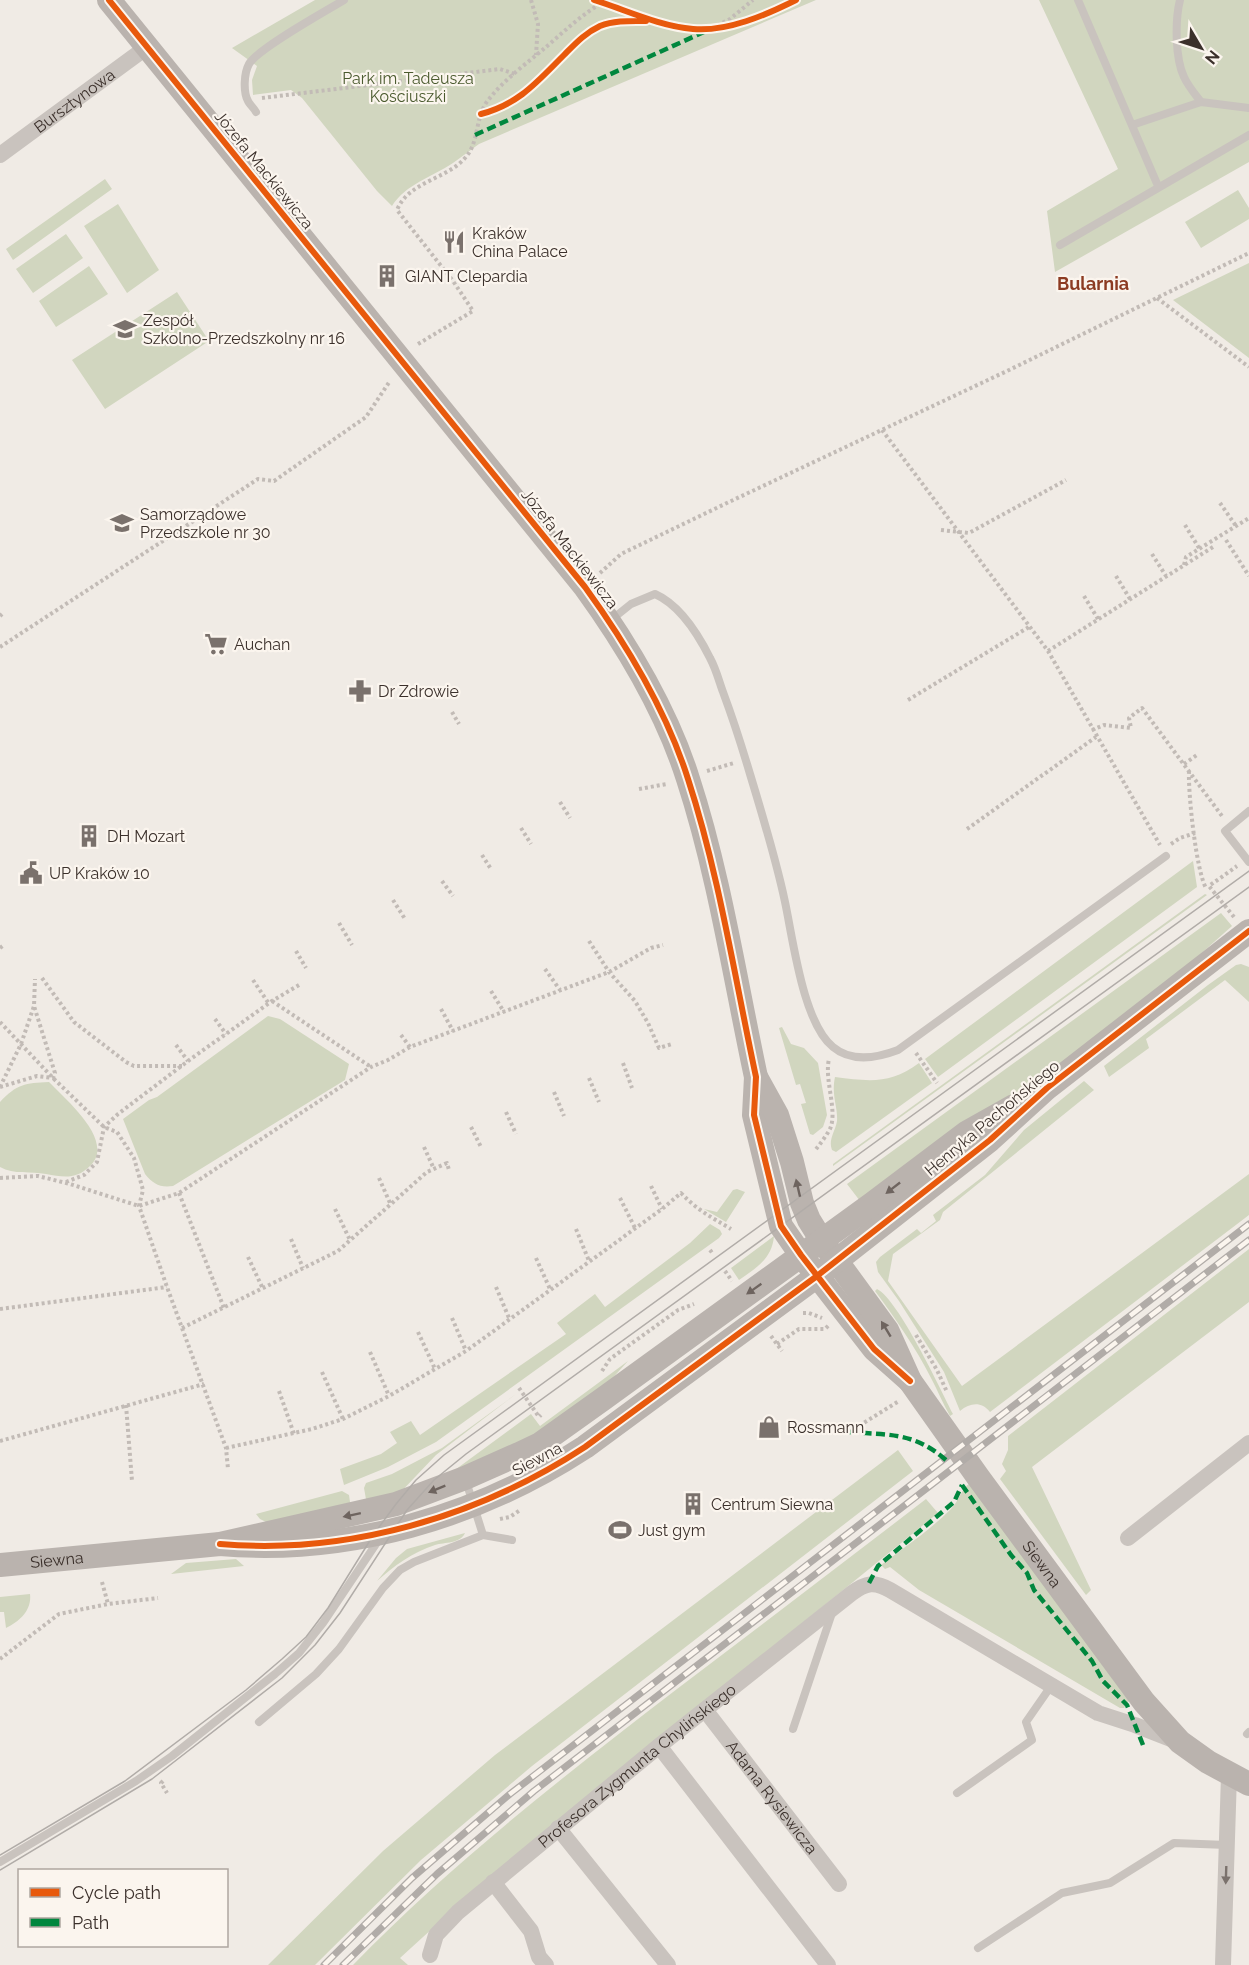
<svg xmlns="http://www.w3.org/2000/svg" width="1249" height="1965" viewBox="0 0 1249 1965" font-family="Raleway,sans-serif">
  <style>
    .green { fill: #d1d6bf }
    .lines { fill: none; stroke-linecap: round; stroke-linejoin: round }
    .path { stroke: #c2bbb6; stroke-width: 4; stroke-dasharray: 3 3; stroke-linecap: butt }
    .lane { stroke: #c9c3be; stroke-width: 8 }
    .street { stroke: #c9c3be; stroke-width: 16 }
    .secondary { stroke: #bab3ae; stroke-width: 24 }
    .tram { stroke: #b1aca8; stroke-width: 1.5 }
    .rail-casing { stroke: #b1aca8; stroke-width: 7 }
    .rail { stroke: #fbf5ee; stroke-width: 4.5; stroke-dasharray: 14; stroke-linecap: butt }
    .quiet { stroke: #00873e; stroke-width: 4.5; stroke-dasharray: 9 4.5; stroke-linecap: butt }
    .cycleway-casing { stroke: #fbf5ee; stroke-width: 10 }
    .cycleway { stroke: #e8590c; stroke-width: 6 }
    .oneway { fill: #6e645f }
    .oneway2 { fill: #7b726d }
    .labels { text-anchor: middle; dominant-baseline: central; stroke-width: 4.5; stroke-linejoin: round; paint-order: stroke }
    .park-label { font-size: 16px; fill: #4a5a2e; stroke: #fbf5ee }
    .street-label { font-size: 16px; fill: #3b302b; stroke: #fbf5ee }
    .poi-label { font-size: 16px; fill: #3b302b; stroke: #fbf5ee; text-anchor: start }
    .neighbourhood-label { font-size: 18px; font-weight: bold; fill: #8c3b22; stroke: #fbf5ee }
  </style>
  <rect width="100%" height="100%" fill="#f0ebe5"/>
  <!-- green -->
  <path class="green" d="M315,0H816L479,144C470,150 462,157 453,163C432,177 406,184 392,206L377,191L302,98L291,90L253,95L252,80L257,66L232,48Z
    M1039,0H1249V162L1055,272L1047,211L1118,169Z
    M105,179L112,189L13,260L6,249Z
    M1238,190L1249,208V219L1201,248L1185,222Z
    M118,204L159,270L127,293L84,226Z
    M66,234L83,258L33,293L16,269Z
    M1249,263V358L1173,300Z
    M89,266L108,294L56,327L39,301Z
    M177,292L209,341L105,409L72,360Z
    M1193,861L1197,887L938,1077L925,1059Z
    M1205,894L1207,895L833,1166V1164Z
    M1221,913L1232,926L1195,959L1042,1079L966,1120L860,1201L847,1184Z
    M1241,964L1249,967V1002L1225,980L1146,1039L1149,1048L1109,1077L1104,1066L1208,985L1236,965Z
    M268,1016L280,1019L349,1064L345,1080L173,1186C160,1188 153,1184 145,1174L123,1119L149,1100L157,1097Z
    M782,1027L791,1044L804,1048L818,1063L827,1115L823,1127L813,1135L810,1134L801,1104L806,1103L800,1084L796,1085L779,1028Z
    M919,1063L932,1083L836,1152L832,1150C828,1140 835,1132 837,1121C838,1107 831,1095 835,1077C868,1081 890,1085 919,1063Z
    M1084,1081L1094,1090L943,1212L940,1220L893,1254L888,1281L962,1386L1249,1174V1215L990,1412C981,1401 970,1403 960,1411L944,1372L899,1301L878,1272L876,1262L880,1257L917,1229L921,1233L936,1221L933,1215L985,1175L1024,1130Z
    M49,1082C66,1100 116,1141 90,1166C76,1180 63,1177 46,1174C31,1171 14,1175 0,1167V1102C17,1084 25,1083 49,1082Z
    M737,1189L745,1192L726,1222L704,1209L717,1212L733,1190Z
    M710,1224L720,1230L722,1234L719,1238L436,1442L388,1467L344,1485L340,1469L381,1454L397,1443L390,1432L411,1421L420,1435L566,1334L557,1323L595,1294L605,1307L690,1243Z
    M774,1236C772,1259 756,1268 739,1280L731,1268Z
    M1249,1249V1302L1032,1467L1091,1590L1086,1595L1000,1479L1006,1471L1002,1464L1008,1450V1436Z
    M877,1289C898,1299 941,1390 953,1414L950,1416C943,1404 938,1391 931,1378C916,1348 895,1318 875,1291Z
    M628,1361L600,1392L533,1437L444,1478L531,1414L540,1426Z
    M516,1394L436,1455L397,1496L367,1505L364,1488L366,1483L392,1474L442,1448Z
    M898,1450L913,1471L532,1766L421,1860L315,1965H268L383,1851L495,1755Z
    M970,1483L1129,1701L1124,1708H1120L919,1590L890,1567L885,1569L881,1565C905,1547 930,1530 951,1509C959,1501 961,1489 970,1483Z
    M342,1491L349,1495L351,1509L268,1523L260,1519L256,1514Z
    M926,1499L938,1513L480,1885L400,1958L408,1965H353C452,1863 564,1776 677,1689C760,1626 843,1563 926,1499Z
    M465,1533C460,1544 445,1542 435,1545C413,1552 394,1566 377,1581L396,1558L407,1549Z
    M236,1559L244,1566L171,1574L186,1563Z
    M30,1594C32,1610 20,1621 6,1628L4,1612H0V1597Z"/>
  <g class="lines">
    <!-- path -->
    <path class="path" d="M531,0L538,24L536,55
      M712,28L730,19L753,0
      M262,98L500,69L515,74
      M1157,298L1249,367
      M418,344L473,311L453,281L397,210C408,182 447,179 465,158C479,143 475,120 486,103C502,81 526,64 546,47C566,30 585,11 608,0
      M882,430L1048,651L1160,845
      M1220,503L1236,526
      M1185,525L1199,548
      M941,530L969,533L1066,480
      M1226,540L1249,576
      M1152,554L1166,576
      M1184,565L1186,557L1249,518
      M600,573L621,554L729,502L1007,371L1249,253
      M1116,576L1130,599
      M1084,596L1098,619
      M0,616L2,614
      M0,647L258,479L274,481L366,417L390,381
      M1048,651L1213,547
      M908,700L1029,627
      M452,712L459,724
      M1092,730L1104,725L1131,728L1129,718L1142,708L1222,816
      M1184,764L1197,755
      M707,771L734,763
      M1189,771C1188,793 1196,870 1206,888
      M639,789L667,784
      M560,802L570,818
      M521,828L531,844
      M967,829L1096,737
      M1171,844L1180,838L1195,833
      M482,855L491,869
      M442,881L453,896
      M393,900L405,919
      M1234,917L1209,886L1237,866
      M339,923L352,945
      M589,941L609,972L635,1001L648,1023L659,1048L672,1044
      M0,948L4,945
      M296,951L306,968
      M545,969L560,990
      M42,978L74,1022L126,1062L134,1066H182
      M253,980L269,1004
      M491,991L504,1012
      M272,1001L371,1067
      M441,1009L453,1031
      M215,1019L226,1034
      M0,1022L53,1078L104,1127L117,1132L134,1158L143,1190L139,1206L167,1287L226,1448L228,1469
      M401,1035L410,1047
      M176,1045L188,1061
      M916,1053L937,1083
      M623,1063L632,1088
      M589,1078L599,1102
      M0,1087L37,1076L53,1078L55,1073L34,1006
      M0,1087L21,1044L34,1006L35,979
      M554,1092L564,1116
      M506,1112L516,1134
      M471,1127L481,1147
      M424,1147L434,1169
      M816,1149C821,1143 826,1136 830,1129C838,1111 824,1080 829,1059
      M0,1178L38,1176L70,1184L139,1206L179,1193L371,1067L388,1060L410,1047L609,972L651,948L663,945
      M379,1178L390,1203
      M66,1182L84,1175L97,1162L104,1127L118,1114L188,1061L272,1001L299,985
      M651,1186L662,1209
      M179,1193L224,1308
      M620,1198L635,1228
      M335,1209L350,1240
      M576,1229L589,1261
      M291,1239L303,1268
      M710,1250L713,1254
      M248,1257L263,1289
      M536,1258L550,1289
      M725,1271L732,1281
      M496,1287L509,1318
      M0,1309L167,1287
      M803,1313H809L822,1318
      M452,1318L466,1351
      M182,1328L338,1251L427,1172L447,1163L449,1170
      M418,1332L435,1369
      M916,1335L937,1370L947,1392
      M771,1336L782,1351
      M777,1344L799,1329H825L829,1325
      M370,1352L389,1396
      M602,1371L610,1359L678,1310L694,1304
      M322,1372L343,1419
      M519,1388L539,1417L541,1415
      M279,1391L294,1434
      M126,1405L132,1481
      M849,1432L899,1401
      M0,1441L204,1384
      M226,1448L312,1429L343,1419L389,1396L466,1351L662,1209L681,1193C697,1210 711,1217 731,1229
      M500,1519L510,1517L520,1510
      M102,1582L108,1604
      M0,1659L59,1614L108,1604L158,1598
      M163,1781L161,1783L167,1793"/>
    <!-- lane -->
    <path class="lane" d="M1078,0L1158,186
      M1180,0C1175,20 1175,58 1184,77C1188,86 1195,94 1201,102
      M256,112C254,108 249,104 248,101C243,92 244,73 249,64C257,49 326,11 344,0
      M1132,125L1201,102L1249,108
      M1060,245L1249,135
      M611,620L631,604L655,594C680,605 698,634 710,658C716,669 719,681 723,692C733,719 742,747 750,774C763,817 776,859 785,902C793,939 803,1023 833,1047C852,1063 877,1058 898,1050L1166,856
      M1249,811L1225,831L1249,862
      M465,1478L483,1535
      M259,1722L316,1674L339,1649L383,1588L400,1570L414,1562L483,1535L512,1540
      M793,1729L833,1610
      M1247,1734L1249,1732
      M957,1793L1032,1740L1026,1722L1051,1686
      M0,1862L136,1781L172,1756L275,1674L299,1653L323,1623L380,1538
      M978,1948L1062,1893L1110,1883L1174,1843L1227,1845"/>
    <!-- street -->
    <g class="street">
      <path id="s1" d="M0,155L147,47"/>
      <path d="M1128,1538L1249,1443"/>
      <path id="s2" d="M705,1710L839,1884"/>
      <path d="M659,1746L828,1965"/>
      <path d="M558,1828L668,1965"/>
      <path d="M493,1882L531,1931L539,1957L546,1965"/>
      <path id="s3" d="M430,1955L436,1935L458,1912L659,1746L852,1593C866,1583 874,1581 890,1590L1098,1713L1135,1725L1176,1741"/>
      <path d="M1223,1965L1229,1775"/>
    </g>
    <!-- secondary -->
    <g class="secondary">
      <path d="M109,0L585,587C627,645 666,709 688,779C719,874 735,979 756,1077L754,1115L781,1226L801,1255L874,1349L910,1381"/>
      <path id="s4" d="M756,1077L777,1115L792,1162L802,1203L809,1220L822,1241L887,1330L910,1381L978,1477L1144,1702L1180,1742L1208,1762L1249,1784"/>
      <path d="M220,1544C348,1555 478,1517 585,1447L817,1276L990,1140L1047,1088L1249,931"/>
      <path id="s5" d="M0,1565L220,1544L396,1504L465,1478L519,1454L540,1444L603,1399L872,1204L966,1133L1014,1106"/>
    </g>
    <!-- tram -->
    <path class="tram" d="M0,1855L125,1781L246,1690L282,1659L306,1637L328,1608L374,1534L396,1504L416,1480L444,1455L1249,871
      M0,1870L152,1779L282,1678L315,1645L340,1613L407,1510L434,1480L466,1454L1249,887"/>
    <!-- rail casing -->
    <g class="rail-casing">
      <path id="rail" d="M324,1965L412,1878L510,1794L1249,1224
        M343,1965L437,1874L534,1791L1249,1240"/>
    </g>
    <!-- rail -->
    <use href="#rail" class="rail"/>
    <!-- quiet -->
    <path class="quiet" d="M475,135L704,32
      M849,1432C889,1435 915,1432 947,1461
      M962,1485L1011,1555L1027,1573L1034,1590L1092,1661L1103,1681L1127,1705L1143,1745
      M869,1583L878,1566L954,1502L962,1485"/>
    <!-- cycleway casing -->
    <g class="cycleway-casing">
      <path id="cycleway" d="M109,0L585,587C627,645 666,709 688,779C719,874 735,979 756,1077L754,1115L781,1226L801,1255L874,1349L910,1381
        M594,0C626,10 659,26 693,29C727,32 766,15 796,0
        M481,114C519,104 537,82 564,55C575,44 585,33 600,26C615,20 631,21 646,21
        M220,1544C348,1555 478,1517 585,1447L817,1276L990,1140L1047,1088L1249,931"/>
    </g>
    <!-- cycleway -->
    <use href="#cycleway" class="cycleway"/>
  </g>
  <!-- one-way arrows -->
  <defs><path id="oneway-solid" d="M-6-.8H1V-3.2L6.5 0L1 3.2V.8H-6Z" transform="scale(1.5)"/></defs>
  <g class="oneway">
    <use href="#oneway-solid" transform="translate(798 1188) rotate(-103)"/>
    <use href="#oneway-solid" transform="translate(893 1188) rotate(142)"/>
    <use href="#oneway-solid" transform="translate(754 1289) rotate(145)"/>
    <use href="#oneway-solid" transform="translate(886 1329) rotate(-121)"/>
    <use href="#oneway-solid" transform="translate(437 1489) rotate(158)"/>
    <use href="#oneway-solid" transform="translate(352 1515) rotate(168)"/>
  </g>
  <use class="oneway2" href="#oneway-solid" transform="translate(1226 1875) rotate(92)"/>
  <!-- icons -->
  <defs>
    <g id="restaurant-bare" transform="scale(1.8)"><path d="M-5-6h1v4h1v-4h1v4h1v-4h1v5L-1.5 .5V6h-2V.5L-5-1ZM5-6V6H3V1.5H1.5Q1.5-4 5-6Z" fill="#7a716c" stroke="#fbf5ee" stroke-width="2.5" paint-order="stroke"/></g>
    <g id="building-bare" transform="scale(1.8)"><path d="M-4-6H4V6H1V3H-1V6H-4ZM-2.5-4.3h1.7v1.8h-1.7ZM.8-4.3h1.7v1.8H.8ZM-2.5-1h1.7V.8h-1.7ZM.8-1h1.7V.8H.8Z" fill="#7a716c" stroke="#fbf5ee" stroke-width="2.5" paint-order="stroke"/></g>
    <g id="school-bare" transform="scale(1.8)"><path d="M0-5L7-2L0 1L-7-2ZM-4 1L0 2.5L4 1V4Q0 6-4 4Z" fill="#7a716c" stroke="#fbf5ee" stroke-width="2.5" paint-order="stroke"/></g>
    <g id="supermarket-bare" transform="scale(1.8)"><path d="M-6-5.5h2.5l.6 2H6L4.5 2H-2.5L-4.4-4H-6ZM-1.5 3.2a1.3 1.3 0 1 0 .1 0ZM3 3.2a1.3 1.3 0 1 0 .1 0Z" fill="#7a716c" stroke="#fbf5ee" stroke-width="2.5" paint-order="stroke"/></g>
    <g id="pharmacy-bare" transform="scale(1.8)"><path d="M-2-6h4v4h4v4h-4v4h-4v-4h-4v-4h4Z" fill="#7a716c" stroke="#fbf5ee" stroke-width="2.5" paint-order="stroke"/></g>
    <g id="civic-bare" transform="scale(1.8)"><path d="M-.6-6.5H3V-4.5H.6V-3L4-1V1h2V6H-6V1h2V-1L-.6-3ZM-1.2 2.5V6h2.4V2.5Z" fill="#7a716c" stroke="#fbf5ee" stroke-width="2.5" paint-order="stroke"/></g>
    <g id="shop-bare" transform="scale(1.8)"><path d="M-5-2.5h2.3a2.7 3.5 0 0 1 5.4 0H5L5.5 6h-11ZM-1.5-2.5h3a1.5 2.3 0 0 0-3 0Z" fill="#7a716c" stroke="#fbf5ee" stroke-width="2.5" paint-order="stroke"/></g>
    <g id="stadium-bare" transform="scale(1.8)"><path d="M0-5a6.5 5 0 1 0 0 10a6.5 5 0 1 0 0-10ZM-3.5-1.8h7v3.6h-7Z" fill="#7a716c" stroke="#fbf5ee" stroke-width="2.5" paint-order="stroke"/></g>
  </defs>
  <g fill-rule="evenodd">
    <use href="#restaurant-bare" x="454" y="242"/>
    <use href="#building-bare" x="387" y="276"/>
    <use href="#school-bare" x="125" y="329"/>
    <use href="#school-bare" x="122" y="523"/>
    <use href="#supermarket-bare" x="216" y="644"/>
    <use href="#pharmacy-bare" x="360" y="691"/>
    <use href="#building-bare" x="89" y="836"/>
    <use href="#civic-bare" x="31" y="873"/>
    <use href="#shop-bare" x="769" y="1427"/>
    <use href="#building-bare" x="693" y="1504"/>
    <use href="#stadium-bare" x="620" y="1530"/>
  </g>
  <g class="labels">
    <!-- park labels -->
    <g class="park-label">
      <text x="408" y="78">Park im. Tadeusza<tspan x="408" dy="18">Kościuszki</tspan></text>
    </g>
    <!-- street labels -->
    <g class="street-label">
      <text stroke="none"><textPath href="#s1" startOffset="92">Bursztynowa</textPath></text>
      <text transform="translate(264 170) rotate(51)">Józefa Mackiewicza</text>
      <text transform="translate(570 549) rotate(52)">Józefa Mackiewicza</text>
      <text transform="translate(992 1118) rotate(-40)">Henryka Pachońskiego</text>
      <text transform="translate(537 1459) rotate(-28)">Siewna</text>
      <text stroke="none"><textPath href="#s5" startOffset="57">Siewna</textPath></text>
      <text stroke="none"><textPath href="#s4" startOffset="570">Siewna</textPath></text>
      <text stroke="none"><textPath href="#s3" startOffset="284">Profesora Zygmunta Chylińskiego</textPath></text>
      <text stroke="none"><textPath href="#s2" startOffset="110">Adama Rysiewicza</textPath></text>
    </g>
    <!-- poi labels -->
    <g class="poi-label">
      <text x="472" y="233">Kraków<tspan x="472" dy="18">China Palace</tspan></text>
      <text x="405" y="276">GIANT Clepardia</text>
      <text x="143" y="320">Zespół<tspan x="143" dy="18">Szkolno-Przedszkolny nr 16</tspan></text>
      <text x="140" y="514">Samorządowe<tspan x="140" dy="18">Przedszkole nr 30</tspan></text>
      <text x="234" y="644">Auchan</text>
      <text x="378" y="691">Dr Zdrowie</text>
      <text x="107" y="836">DH Mozart</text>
      <text x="49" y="873">UP Kraków 10</text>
      <text x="787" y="1427">Rossmann</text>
      <text x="711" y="1504">Centrum Siewna</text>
      <text x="638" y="1530">Just gym</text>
    </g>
    <!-- neighbourhood labels -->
    <g class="neighbourhood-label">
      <text x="1093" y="283">Bularnia</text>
    </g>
  </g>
  <!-- legend -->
  <rect x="18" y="1869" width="210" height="78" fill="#fbf5ee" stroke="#aea6a0" stroke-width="1.5"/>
  <rect x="30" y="1888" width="30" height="9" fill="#e8590c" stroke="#aea6a0" stroke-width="1.5"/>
  <text x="72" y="1899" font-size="18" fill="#3b302b">Cycle path</text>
  <rect x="30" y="1918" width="30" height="9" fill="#00873e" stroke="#aea6a0" stroke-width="1.5"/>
  <text x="72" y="1929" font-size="18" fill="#3b302b">Path</text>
  <!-- north arrow -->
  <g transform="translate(1201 48) rotate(129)" stroke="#fbf5ee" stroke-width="4.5" paint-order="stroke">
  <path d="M0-4.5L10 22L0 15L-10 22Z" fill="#3b302b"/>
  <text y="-9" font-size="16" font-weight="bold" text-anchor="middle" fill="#3b302b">N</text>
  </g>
</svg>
